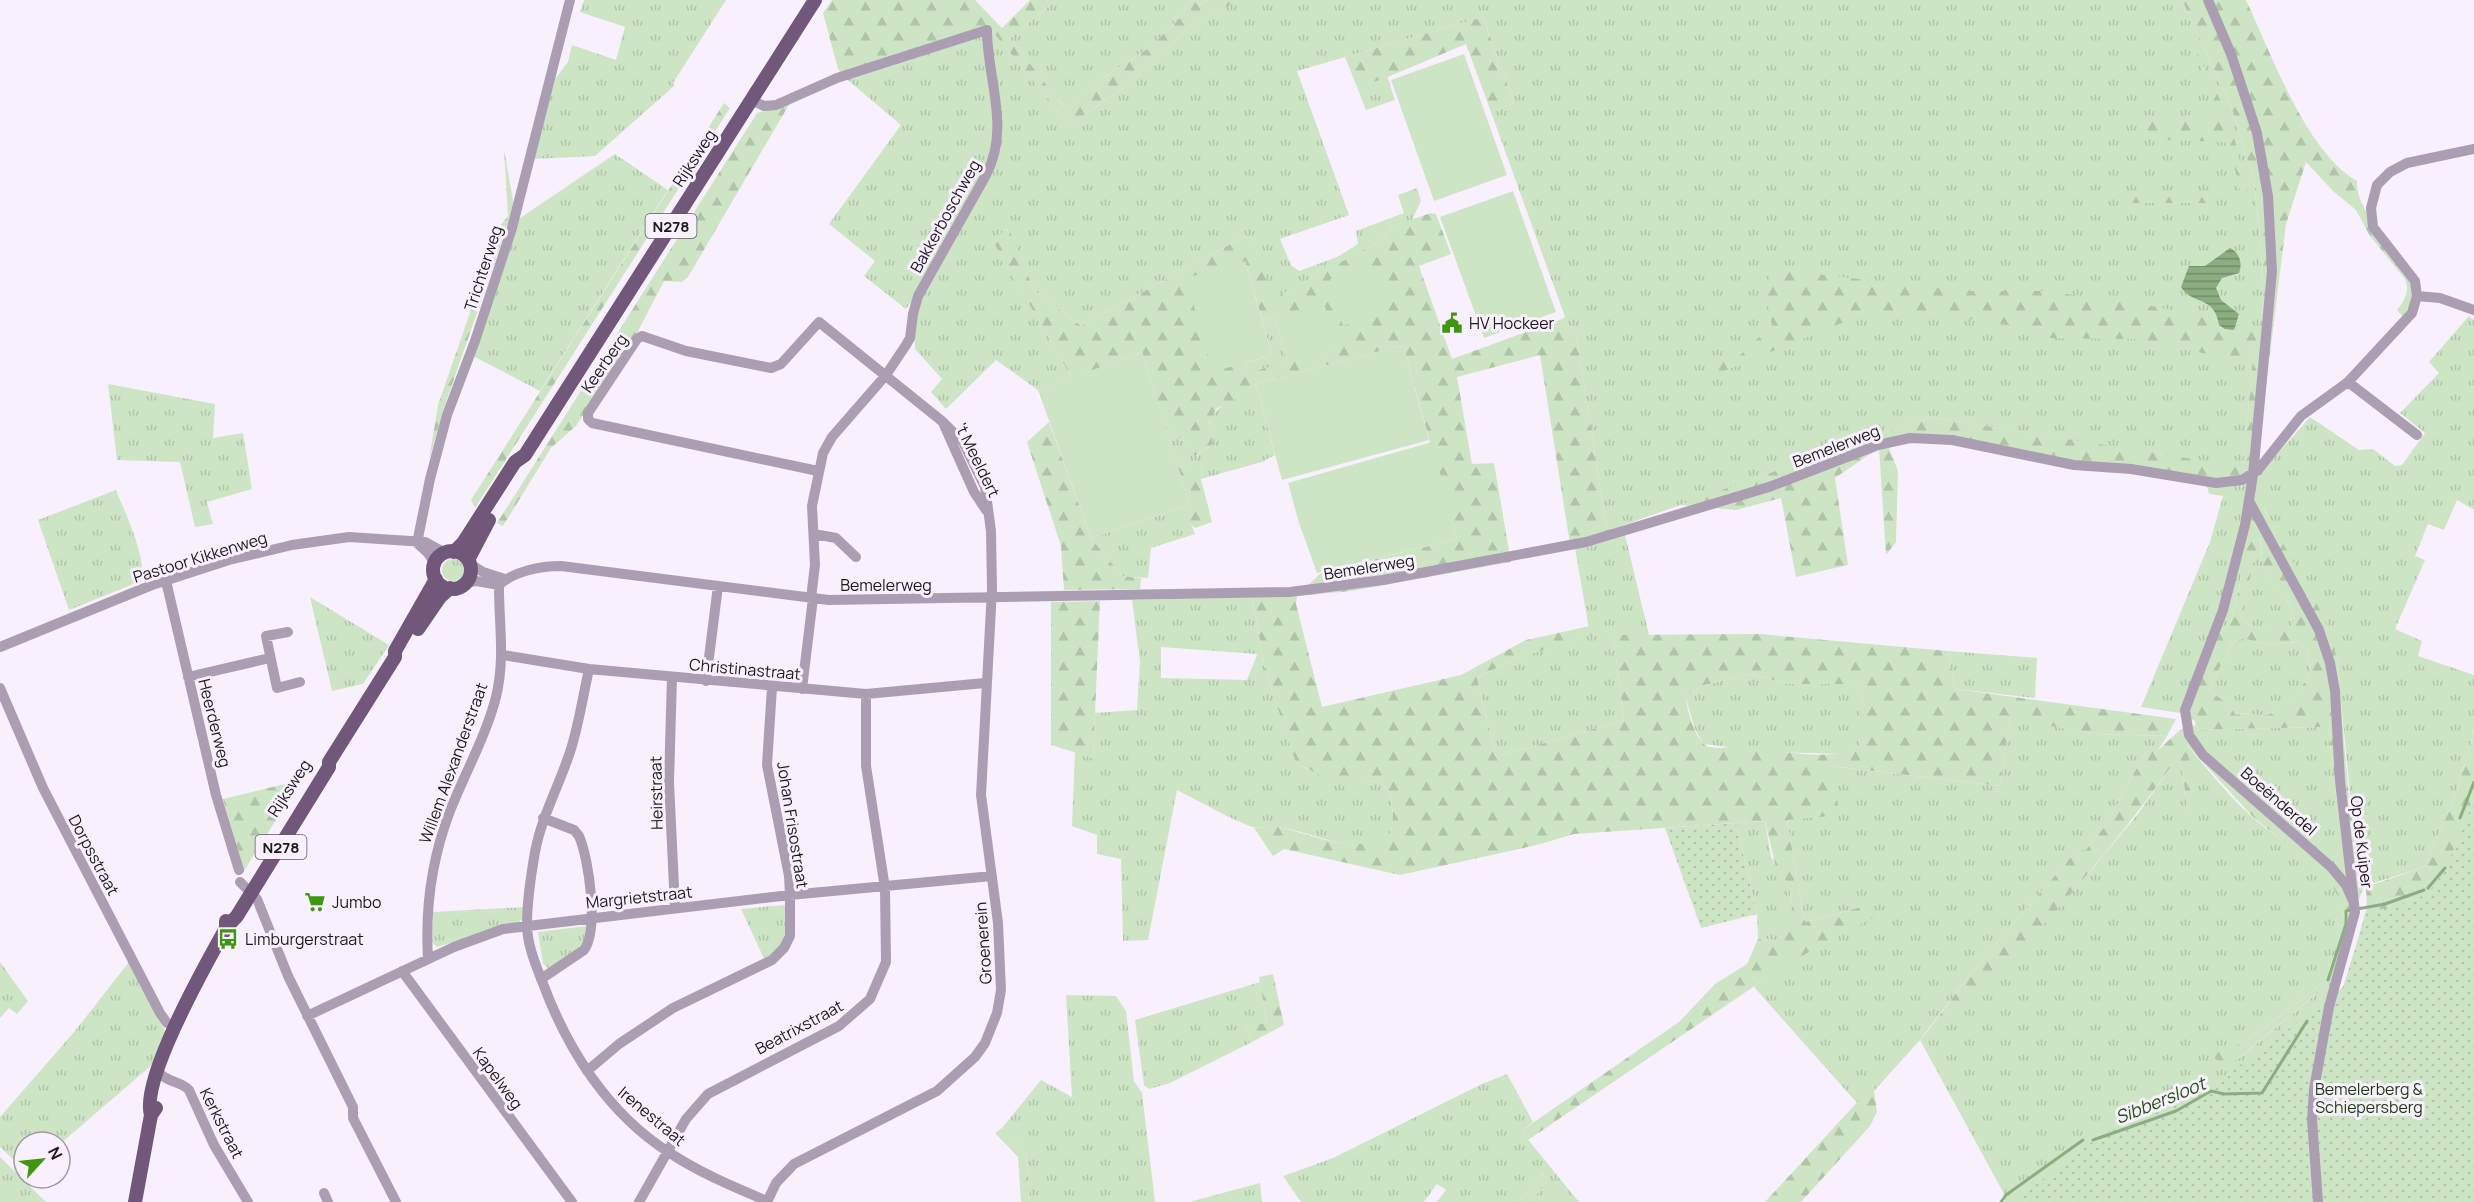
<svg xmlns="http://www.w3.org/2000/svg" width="2474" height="1202" viewBox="0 0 2474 1202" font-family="Manrope,sans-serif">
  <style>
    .grass { fill: url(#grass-tufts); fill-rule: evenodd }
    .forest { fill: url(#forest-firs); fill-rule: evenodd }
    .park { fill: url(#park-dots) }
    .pitch { fill: #cde5c5 }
    .water { fill: url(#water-rules) }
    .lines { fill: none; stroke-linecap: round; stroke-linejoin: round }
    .stream { stroke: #8bad80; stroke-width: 3 }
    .minor { stroke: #ac9eb2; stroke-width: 10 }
    .major { stroke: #71577a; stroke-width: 14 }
    .labels { text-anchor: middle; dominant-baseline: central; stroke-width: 6; stroke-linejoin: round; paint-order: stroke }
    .shield { fill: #f9f0fd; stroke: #5e5a60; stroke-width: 1.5 }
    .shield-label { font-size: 15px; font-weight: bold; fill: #1c191d }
    .street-label { font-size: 16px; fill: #1c191d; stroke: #f9f0fd }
    .poi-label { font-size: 16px; fill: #1c191d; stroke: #f9f0fd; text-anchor: start }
    .park-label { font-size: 16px; fill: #1b3c0d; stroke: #f9f0fd }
    .water-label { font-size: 18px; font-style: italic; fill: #255113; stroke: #f9f0fd }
  </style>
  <defs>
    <pattern id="grass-tufts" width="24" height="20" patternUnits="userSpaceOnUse" patternTransform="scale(1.5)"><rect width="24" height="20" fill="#cde5c5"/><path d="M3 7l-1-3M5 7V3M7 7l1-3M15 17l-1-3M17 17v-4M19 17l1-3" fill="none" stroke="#afc4a9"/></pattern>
    <pattern id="forest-firs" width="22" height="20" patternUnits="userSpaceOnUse" patternTransform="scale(1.5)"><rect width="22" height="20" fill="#cde5c5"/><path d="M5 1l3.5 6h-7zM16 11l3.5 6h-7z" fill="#afc4a9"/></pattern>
    <pattern id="park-dots" width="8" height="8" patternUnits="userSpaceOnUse" patternTransform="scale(1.5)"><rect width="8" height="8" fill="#cde5c5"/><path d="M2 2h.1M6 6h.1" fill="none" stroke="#afc4a9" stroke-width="1.8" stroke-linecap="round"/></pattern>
    <pattern id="water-rules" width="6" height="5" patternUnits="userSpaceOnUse" patternTransform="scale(1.5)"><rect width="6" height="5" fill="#8bad80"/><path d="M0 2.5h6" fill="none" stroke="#718c68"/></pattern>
  </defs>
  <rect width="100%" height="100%" fill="#f9f0fd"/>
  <!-- grass -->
  <path class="grass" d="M584,0H726L673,83L674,86L595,156L533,159L555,79L568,62L572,45L616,60L625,27L580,12Z
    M1056,0H1207L1199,5L1191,0L1181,17L1149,48L1109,74L1067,111L1010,38Z
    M1238,0H2182L2231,106L2254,181L2261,245L2263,333L2270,341L2254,345L2243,468L1929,417L1607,531L1576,333L1562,319L1565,317L1491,112L1514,103L1483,17L1297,71L1349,215L1280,239L1291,265L1299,271L1337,257L1358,244L1356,231L1404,213L1398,195L1417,188L1421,201L1412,220L1392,226L1384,239L1273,299L1249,234L1081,326L1034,290L1008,229L992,239L1072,378L1038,390L996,360L946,409L931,392L942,379L915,349L913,299L906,309L864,276L875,261L829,224L901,125L849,81L992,31L1070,125L1125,87L1189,27Z
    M1387,76L1395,100L1366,110L1357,87Z
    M615,154L668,190L540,391L473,356L517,220Z
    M2469,316L2474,320V510L2457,500L2444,530L2428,524L2415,556L2425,560L2395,629L2422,641L2418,656L2474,675V731L2455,797L2424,867L2364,886L2357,904L2200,753L2180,730L2328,727L2337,802L2354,833L2337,661C2325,606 2290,564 2267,514C2262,503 2259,490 2255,478L2239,589L2231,621L2212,641L2180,713L2141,707L2210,542L2223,496L2209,494L2207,485L2264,469L2310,417L2359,450L2373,449L2395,466L2402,465L2425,433L2400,413L2439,373L2429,362Z
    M1275,317L1288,363L1248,374L1245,363L1272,355L1262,319Z
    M108,384L215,404L213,438L243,433L252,489L207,502L213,524L195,527L180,462L117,460Z
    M1256,384L1275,455L1262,462L1201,479L1202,466L1178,467L1166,429L1185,442L1196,456L1213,444C1212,437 1208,427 1210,420C1215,406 1243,393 1256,384Z
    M116,490C125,514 147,555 141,581L69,610L38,520Z
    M1184,507L1195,534L1151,548L1148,578L1122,576L1091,538Z
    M2260,534C2261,547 2261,564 2267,576C2274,590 2304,611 2290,629C2271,631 2255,632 2240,618Z
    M1625,535L1649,635H1613L1624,720L1496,757L1477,678L1514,659L1590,635L1575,548Z
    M442 570a11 11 0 1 1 22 0a11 11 0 1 1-22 0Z
    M310,597L389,645L363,684L332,691Z
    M1252,597L1265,669L1297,765L1336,780L1380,782C1394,793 1394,816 1391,833C1357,861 1313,830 1275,827C1267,826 1260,829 1252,827C1226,817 1201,802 1177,790L1148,940L1123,941L1121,859L1097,854V835L1072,826L1075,752L1093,758L1095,713L1137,710L1140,662L1132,600ZM1161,647L1257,654V655L1247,680L1161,678Z
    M2242,638L2270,645L2296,642L2307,650L2310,668L2307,679L2285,710C2277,709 2273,713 2265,715C2255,717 2250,711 2236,715L2226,702L2209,691L2231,643Z
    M1948,651L2037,658L2035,698L1955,689Z
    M1751,674L1788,684H1855L1865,706L1861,707V741L1857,749L1845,754L1770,752L1703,744L1695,729L1685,696L1704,685Z
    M2010,717L2093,734L2167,736L2156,753L2146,751L2106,825L2086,850H2077L1971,973L1920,1040L1955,1001L2083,880L2137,815L2175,761L2181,763L2188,811L2187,745C2207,769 2228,795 2252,817C2280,842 2343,873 2344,916C2345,926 2340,937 2337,947C2332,961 2329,973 2321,985L2244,1043L2211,1055L2238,1059L2332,981L2317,1202H2005L2003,1192L1920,1040L1874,1091L1857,1103L1754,987L1861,907L1805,922L1787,820L1830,766L2000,786Z
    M1765,821L1771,857L1789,884L1792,911L1782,936L1776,940L1758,939L1757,914L1736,823Z
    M785,905L787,911L784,944L765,961L741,909Z
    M525,907L523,919L519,922L437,947L432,942L433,912Z
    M587,926L586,945L549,969L543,964L538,932Z
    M0,962L28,1001L17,1014L9,1008L0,1018Z
    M129,962L165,1031L153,1064L60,1144L24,1142V1169L0,1147V1117L75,1031Z
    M1260,982L1267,1023L1247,1029L1250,1043L1170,1083L1149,1089L1144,1085L1135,1020Z
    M1066,995L1116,996L1126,1011L1134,1081L1142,1093L1155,1202H1030L1026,1149L1002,1128L1041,1080L1072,1097Z
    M1507,1074L1533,1122L1521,1131L1579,1202H1531L1547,1181L1542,1173L1519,1202H1437L1446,1190L1437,1184L1424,1202H1301L1283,1176L1333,1158L1482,1084Z
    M0,1157L46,1202H0Z
    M1260,1183L1262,1202H1189Z"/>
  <!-- forest -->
  <path class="forest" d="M832,0H975L1002,28L1030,0H1056L1010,38L1067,111L1109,74L1149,48L1181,17L1191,0L1199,5L1207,0H1239L1189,27L1125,87L1070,125L992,31L849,81L838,69L823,13Z
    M2182,0H2246C2271,53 2306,152 2357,181C2355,206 2383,233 2395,254C2403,267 2409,282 2416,296L2403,317L2397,310C2405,300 2410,291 2405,279L2370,236L2356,210L2333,191L2306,162L2286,224L2255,476L2266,513L2319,608L2332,636L2337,661L2349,798L2355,835L2337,802L2328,727L2181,730L2200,753L2330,869L2357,904L2332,981L2234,1062C2224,1063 2217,1063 2211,1054L2244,1043L2321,985L2330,968L2345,916L2341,902L2332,885L2317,868L2253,817L2187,745L2199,819L2188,811L2181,763L2175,761C2113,849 2043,928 1969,1006L1955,1002L1921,1040L1971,973L2077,850H2086L2106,825L2146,751L2156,752L2180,730L2196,725L2195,721L2180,713L2212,641L2231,621L2239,589L2254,476L2207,485L1938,440L1888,445L1898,471L1896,542L1886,555L1879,448L1835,478L1848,565L1796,577L1781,498L1736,510L1679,505L1929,417L2243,467L2254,345L2256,341H2269L2263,333L2261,245L2254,181L2231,106ZM2260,536C2262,548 2261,563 2266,575C2273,590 2304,610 2290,628C2271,631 2255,632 2240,618ZM2242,638L2270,645L2296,642L2307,650L2310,668L2307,679L2285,709C2277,709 2273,713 2266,715C2255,717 2250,711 2236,715L2226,702L2209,691L2231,643Z
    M1483,17L1514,103L1491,112L1466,44L1383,79L1357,87L1345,57Z
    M2194,46L2229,118L2249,196H2241L2235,169L2225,142L2169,140L2135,131L2141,121L2154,118L2217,117Z
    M724,103L730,108L475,508L471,500Z
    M790,103L688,277L682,282L664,281L635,337L576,426L551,448L503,526L497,523L757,113Z
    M504,149L514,206L444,408L429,460L438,405L500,226L508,216Z
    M2118,191L2205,197L2234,194L2211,203H2128L2118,201Z
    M1431,213L1436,214L1451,254L1419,266L1452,359L1562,319L1576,333L1607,531L1570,544L1540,355L1457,377L1472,464L1494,463L1511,562L1352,591L1297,596L1296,604L1322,707L1461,675L1526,640L1590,626L1591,635L1514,659L1477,678L1496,757L1624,720L1613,635L1760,634L1948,651L1955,689L2176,719L2167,736L2093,734L2010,718L2000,786L1831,766L1840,815L1787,820L1805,922L1861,907L1876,911L1878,915L1787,964L1528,1140L1521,1131L1679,1022L1715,984L1747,964L1758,939L1775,940L1782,936L1780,918L1792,910C1790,894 1792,881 1777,872L1765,821L1574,834L1537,845L1400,875L1284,849L1273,856L1254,828C1262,828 1270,826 1278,827C1313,834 1360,859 1391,832C1394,816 1394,793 1380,782C1362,781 1339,784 1323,777C1313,772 1308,767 1297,766L1265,669L1252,597L1297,596L1322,572L1457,539L1403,345L1256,384L1233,401L1217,408L1209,422L1213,444L1195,456L1185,442L1166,429L1142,352L1072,378L991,238L1009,229L1034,290L1081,326L1249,234L1274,298L1384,239L1392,226ZM1245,261L1262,319L1275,317L1337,349L1248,373L1245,363ZM1751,674L1788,684H1855L1865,706H1861V741L1857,749C1824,762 1775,749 1741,746C1731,746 1711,751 1704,744C1693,734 1688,710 1685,696L1704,685Z
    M1771,269L1964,291H2046L2158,307L2255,329L2257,339L2249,357L2232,359L2134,339L2039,338L2014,326L1939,314H1882L1854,318L1714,375L1713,359H1736L1772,325L1765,294Z
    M1049,422L1091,538L1122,576L1141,578L1140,589L1064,590L1061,546L1027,442Z
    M1202,465L1201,479L1212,522L1195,528L1188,522L1184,507L1190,505L1178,467Z
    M1100,601L1093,758L1051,745V602Z
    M2474,731V933L2326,1202L2334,1022L2367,907L2366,887L2424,867L2455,797Z
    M301,780L244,871L223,799Z
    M1273,974L1284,1025L1250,1043L1247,1029L1267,1022L1259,977Z
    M1874,1091L1877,1112L1870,1126L1801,1202H1765L1862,1097Z
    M1002,1128L1026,1149L1030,1202H1021L1018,1157L995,1133Z
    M1542,1173L1547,1181L1531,1202H1519Z"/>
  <!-- park -->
  <path class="park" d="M2474,801V1202H2013L2101,1135L2190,1099L2255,1055L2343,987L2368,910C2382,911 2424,900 2433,888C2448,868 2463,826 2474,801Z
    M1736,823L1757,914L1701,928L1665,828Z"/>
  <!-- pitch -->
  <path class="pitch" d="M1464,54L1507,175L1434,201L1391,80Z
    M1513,191L1556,312L1484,338L1440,217Z
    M1245,261L1272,355L1213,372L1186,278Z
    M1375,266L1388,313L1343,326L1330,279Z
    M1324,303L1337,349L1288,363L1275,317Z
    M1403,345L1429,440L1282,480L1256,384Z
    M1142,352L1190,505L1091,538L1038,390Z
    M1432,442L1457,539L1317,573L1299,523L1288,483Z"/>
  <!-- water -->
  <path class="water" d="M2230,248C2239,252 2243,263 2239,273L2222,278L2216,288L2221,300L2239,314L2234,330L2225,329L2219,325C2215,295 2191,305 2181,287L2189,266H2205Z"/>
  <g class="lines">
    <!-- stream -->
    <path class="stream" d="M2460,818L2474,782
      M2428,888L2445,868
      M2328,980L2346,924V911L2385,904L2424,890
      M2093,1140L2176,1111L2211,1091L2224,1094L2262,1093L2307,1021
      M2001,1202L2006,1195L2083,1140"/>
    <!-- minor -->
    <path class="minor" d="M2208,0L2231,54L2257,133L2268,196L2272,271L2253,475L2245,525L2223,610L2185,710L2189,735L2203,755L2331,867L2346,885L2354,903
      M751,100L764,106L776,105L837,78L987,30C987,79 1011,128 986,175L918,296L913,314L910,338L906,345L886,375L832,437L823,453L812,506L815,565L811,598
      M2417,296L2440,298L2474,310
      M2348,382L2417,435
      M944,425L974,492L986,510
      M2249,501L2319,630L2330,663L2335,691L2340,781L2355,912L2329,1007L2314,1089L2312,1120L2318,1202
      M814,534L836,538L856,557
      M417,543L430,479L447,415L475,341L512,228L570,0
      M417,543L428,553L435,564
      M470,564L483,572L505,579
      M166,581L216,795L239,870
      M466,583L476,581L499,585C514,571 541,566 561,566L829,600L1290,592L1383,580L1586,542L1769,487L1878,445L1910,438L1952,440L2074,465L2131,469L2216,483L2242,480L2258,470L2301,416L2348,382L2412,313L2417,296L2415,281L2373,227L2371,208L2377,185L2390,172L2407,163L2474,149
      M288,632L266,636L277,688L300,682
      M0,647L152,585L229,560L292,545L349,537L425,542L445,553
      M503,655L589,669L866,694L985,683
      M589,669C583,696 579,723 571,749C560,784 542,815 535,852C531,875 527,901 527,924C527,944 535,963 542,981C567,1049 608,1114 670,1153C700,1173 734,1187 767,1201
      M188,677L270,658
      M672,677L669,782L675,908
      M706,681L718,586
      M0,688L43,788L160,1013L167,1023L174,1026
      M802,689L813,598
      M240,882L257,899L288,976L353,1107V1118L396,1202
      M428,959C425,909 432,858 450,811C465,773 486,736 496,697C506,656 498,619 499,579
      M402,971L572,1202
      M541,979L584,950C599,930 589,859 579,836L574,830L543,818
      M307,1016L454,947L503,929L790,895L992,876
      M158,1071C166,1083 180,1080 189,1090L214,1145L248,1202
      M587,1071L619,1044L673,1008L772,960L784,948L790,936V895L789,876L767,765L772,687
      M324,1193L328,1202
      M639,1202L686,1119L708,1094L839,1026L870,999L886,962L885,888L866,766V694
      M767,1202L776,1183L794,1164L937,1091L975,1057L985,1043L997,1013L1001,990L998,923L981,795L992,589L991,531L985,487L963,442L943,422L819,322L781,364L771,368L686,351L642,336L637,339L588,413V419L592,423L818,471"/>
    <!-- major -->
    <path class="major" d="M433 570a19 19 0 1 1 38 0a19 19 0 1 1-38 0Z
      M454,552L463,543L515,462L525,455L815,0
      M468,560L489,520
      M418,629L440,597L450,588
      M226,928L237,916L329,767V762L395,657V651L436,579
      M151,1115C140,1080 207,962 226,928V921
      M135,1202L151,1115L156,1108"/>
  </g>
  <!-- icons -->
  <defs>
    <g id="civic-bare" transform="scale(1.62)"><path d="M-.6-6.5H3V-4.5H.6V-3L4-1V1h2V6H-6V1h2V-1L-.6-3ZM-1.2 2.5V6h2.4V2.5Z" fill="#3f970e" stroke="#f9f0fd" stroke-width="2.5" paint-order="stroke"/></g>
    <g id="supermarket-bare" transform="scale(1.62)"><path d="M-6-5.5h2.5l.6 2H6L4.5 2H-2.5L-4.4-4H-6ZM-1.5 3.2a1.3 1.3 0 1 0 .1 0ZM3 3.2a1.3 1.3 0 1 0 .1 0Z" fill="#3f970e" stroke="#f9f0fd" stroke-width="2.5" paint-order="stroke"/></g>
    <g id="bus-bare" transform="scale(1.62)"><path d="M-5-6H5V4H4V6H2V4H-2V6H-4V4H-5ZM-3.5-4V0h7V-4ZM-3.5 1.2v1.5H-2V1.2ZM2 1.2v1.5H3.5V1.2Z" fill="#3f970e" stroke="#f9f0fd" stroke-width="2.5" paint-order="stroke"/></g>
  </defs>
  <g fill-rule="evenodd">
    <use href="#civic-bare" x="1452" y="323"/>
    <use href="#supermarket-bare" x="315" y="902"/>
    <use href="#bus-bare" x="228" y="939"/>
  </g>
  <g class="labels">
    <!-- shield labels -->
    <g class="shield">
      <rect x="645.5" y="214" width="51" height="24" rx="4.5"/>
      <rect x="255.5" y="835" width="51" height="24" rx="4.5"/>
    </g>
    <g class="shield-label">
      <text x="671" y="226">N278</text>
      <text x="281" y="847">N278</text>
    </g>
    <!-- street labels -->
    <g class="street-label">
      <text transform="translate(694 158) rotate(-57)">Rijksweg</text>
      <text transform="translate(945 216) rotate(-61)">Bakkerboschweg</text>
      <text transform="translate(483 268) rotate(-72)">Trichterweg</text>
      <text transform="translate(604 363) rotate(-55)">Keerberg</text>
      <text transform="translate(1836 446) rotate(-21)">Bemelerweg</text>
      <text transform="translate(978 460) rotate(64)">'t Meeldert</text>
      <text transform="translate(200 557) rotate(-17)">Pastoor Kikkenweg</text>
      <text transform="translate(1369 567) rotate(-9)">Bemelerweg</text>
      <text x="886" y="585">Bemelerweg</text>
      <text transform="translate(745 669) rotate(5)">Christinastraat</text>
      <text transform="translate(215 723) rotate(76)">Heerderweg</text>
      <text transform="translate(453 763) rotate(-70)">Willem Alexanderstraat</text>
      <text transform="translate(289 788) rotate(-57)">Rijksweg</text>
      <text transform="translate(656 793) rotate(-91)">Heirstraat</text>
      <text transform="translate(2279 801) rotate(41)">Boeënderdel</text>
      <text transform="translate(793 825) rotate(81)">Johan Frisostraat</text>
      <text transform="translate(2362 842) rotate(83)">Op de Kuiper</text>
      <text transform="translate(94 855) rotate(62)">Dorpsstraat</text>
      <text transform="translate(639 897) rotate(-6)">Margrietstraat</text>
      <text transform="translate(983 943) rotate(-94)">Groenerein</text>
      <text transform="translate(799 1027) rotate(-28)">Beatrixstraat</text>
      <text transform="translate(498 1078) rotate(54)">Kapelweg</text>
      <text transform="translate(652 1116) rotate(40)">Irenestraat</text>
      <text transform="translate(222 1123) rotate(63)">Kerkstraat</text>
    </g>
    <!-- poi labels -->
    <g class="poi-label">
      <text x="1469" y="323">HV Hockeer</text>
      <text x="332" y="902">Jumbo</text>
      <text x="245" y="939">Limburgerstraat</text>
    </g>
    <!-- park labels -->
    <g class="park-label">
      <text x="2369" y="1089">Bemelerberg &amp;<tspan x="2369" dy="18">Schiepersberg</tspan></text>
    </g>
    <!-- water labels -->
    <g class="water-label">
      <text transform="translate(2160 1100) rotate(-22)">Sibbersloot</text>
    </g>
  </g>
  <!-- north arrow -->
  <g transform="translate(42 1160) rotate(63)"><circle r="28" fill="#f9f0fd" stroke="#a19aa3" stroke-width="1.5"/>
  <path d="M0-4.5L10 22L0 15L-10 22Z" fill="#3f970e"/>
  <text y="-9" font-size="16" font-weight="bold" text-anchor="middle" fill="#1c191d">N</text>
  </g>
</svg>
